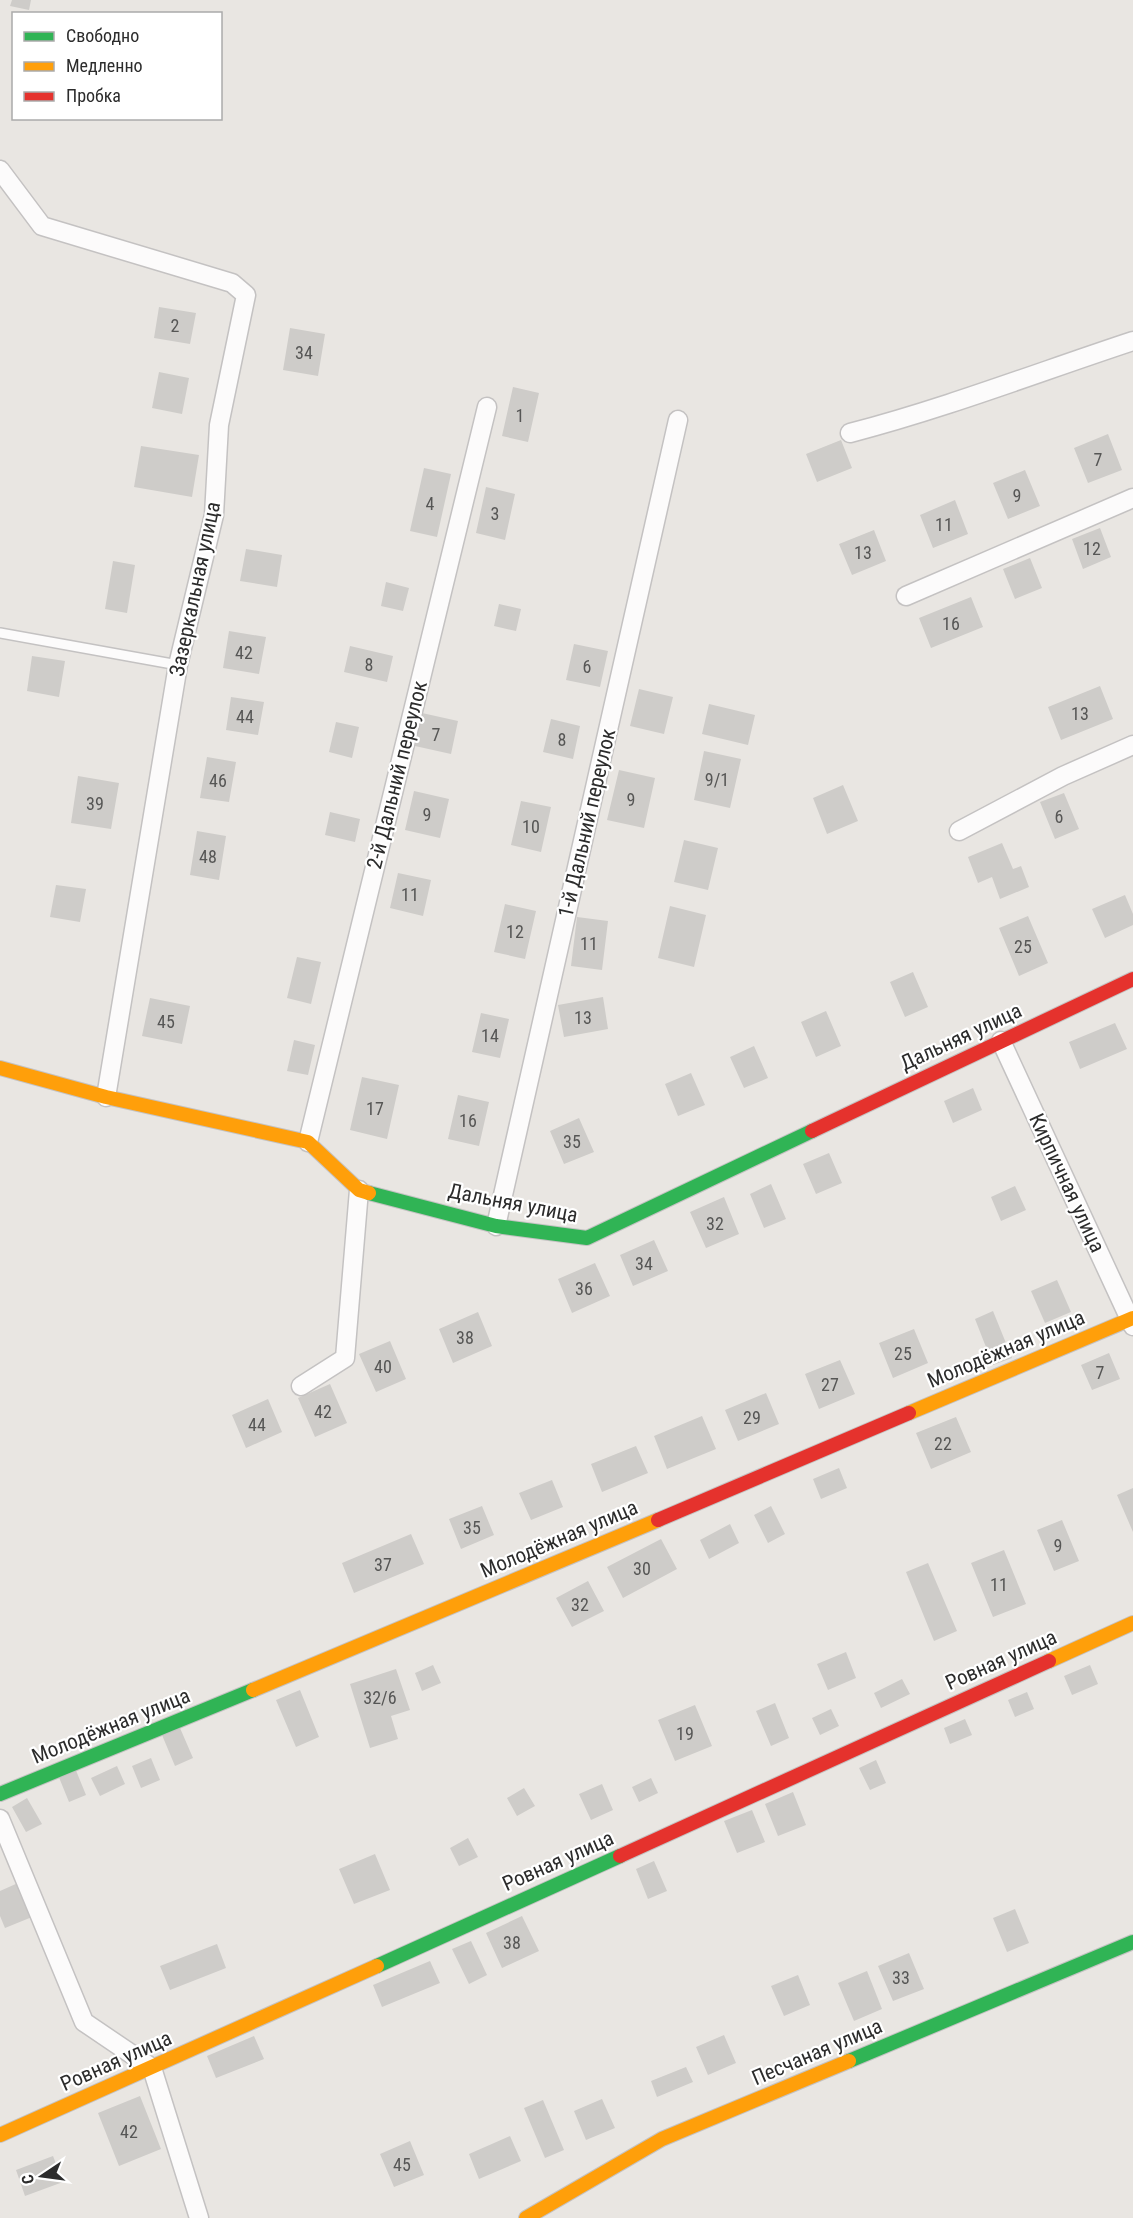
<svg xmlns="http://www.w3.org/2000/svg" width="1133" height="2218" viewBox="0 0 1133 2218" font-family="'Roboto Condensed',sans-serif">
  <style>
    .building { fill: #ceccc9 }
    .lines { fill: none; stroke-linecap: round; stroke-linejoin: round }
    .lane-casing { stroke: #c4c2c2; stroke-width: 12 }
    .street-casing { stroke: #c4c2c2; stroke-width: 21 }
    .fast-casing { stroke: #c4c2c2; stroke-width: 16 }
    .slow-casing { stroke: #c4c2c2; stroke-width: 16 }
    .jam-casing { stroke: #c4c2c2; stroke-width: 16 }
    .lane { stroke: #fcfbfb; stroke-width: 9 }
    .street { stroke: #fcfbfb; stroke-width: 18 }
    .fast { stroke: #30b455; stroke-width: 14 }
    .slow { stroke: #ff9f0a; stroke-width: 14 }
    .jam { stroke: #e5322d; stroke-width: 14 }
    .labels { text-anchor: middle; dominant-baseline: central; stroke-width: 4.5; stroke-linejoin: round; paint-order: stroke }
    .number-label { font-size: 18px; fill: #565655 }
    .street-label { font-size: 21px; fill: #2c2c2c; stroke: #fff }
  </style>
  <rect width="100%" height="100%" fill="#e9e6e2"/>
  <!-- building -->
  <path class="building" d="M12,0H31L29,10L10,6Z
    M159,307L196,313L190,344L154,338Z
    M290,328L325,334L318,376L283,370Z
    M159,372L189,378L182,414L152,408Z
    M513,387L539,393L528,442L502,436Z
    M1108,434L1122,470L1088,483L1074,448Z
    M841,440L852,468L817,482L806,454Z
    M141,446L199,455L192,497L134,487Z
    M424,468L451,474L437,537L410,531Z
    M1025,470L1040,506L1008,519L993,483Z
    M486,487L515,494L505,540L476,533Z
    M955,500L968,534L933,548L920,515Z
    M1100,528L1111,557L1083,569L1072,539Z
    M874,530L886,561L852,575L839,544Z
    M246,549L282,555L277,587L240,581Z
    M1030,558L1042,588L1015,599L1003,569Z
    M113,561L135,565L127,613L105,609Z
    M386,582L409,588L403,611L381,606Z
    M971,597L983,627L931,648L919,618Z
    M499,604L521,609L516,631L494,626Z
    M229,631L266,637L259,674L223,668Z
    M574,644L608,651L600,687L566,680Z
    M350,646L393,656L387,682L344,672Z
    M32,656L65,661L59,697L27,691Z
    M1100,686L1113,719L1061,740L1048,707Z
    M639,689L673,697L664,734L630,726Z
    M231,697L264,702L258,735L226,730Z
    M709,704L755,715L748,745L702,734Z
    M422,713L458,721L451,754L415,746Z
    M551,719L580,726L573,759L543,752Z
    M336,722L359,727L352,758L329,752Z
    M704,751L741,759L730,808L694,800Z
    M207,757L236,762L229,802L200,798Z
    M619,770L655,778L644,828L607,820Z
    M78,776L119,783L111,829L71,823Z
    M843,785L858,821L827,834L813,798Z
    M414,791L449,799L440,838L405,830Z
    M1064,793L1079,829L1055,839L1040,802Z
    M521,801L551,807L541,852L511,845Z
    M330,812L360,819L355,842L325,835Z
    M197,831L226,836L219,880L190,875Z
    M684,840L718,848L708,890L674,882Z
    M1002,843L1013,869L1021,866L1029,887L1000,899L992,877L978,883L968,857Z
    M398,873L431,880L423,916L390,908Z
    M56,885L86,889L80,922L50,917Z
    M1125,895L1133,914V925L1105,938L1092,909Z
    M505,904L536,911L525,959L494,952Z
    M670,906L706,915L694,967L658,958Z
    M1028,916L1048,963L1019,976L999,928Z
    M577,917L608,921L602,970L571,966Z
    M297,957L321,962L311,1004L287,998Z
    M913,972L928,1007L905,1017L890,982Z
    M603,997L608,1029L564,1037L558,1005Z
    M150,998L190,1006L182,1044L142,1036Z
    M826,1011L841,1046L816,1057L801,1022Z
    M481,1013L509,1019L500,1058L472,1052Z
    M1115,1023L1127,1049L1080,1069L1069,1042Z
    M294,1040L315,1045L308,1075L287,1071Z
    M754,1046L768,1078L744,1088L730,1057Z
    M691,1073L705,1105L678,1116L665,1084Z
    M362,1077L399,1085L387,1139L350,1130Z
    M973,1088L982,1110L953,1123L944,1101Z
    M458,1095L489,1102L479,1146L448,1139Z
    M579,1118L594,1152L564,1164L550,1131Z
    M829,1153L842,1183L816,1194L803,1164Z
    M771,1184L786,1219L764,1228L750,1194Z
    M1015,1186L1026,1210L1001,1221L991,1197Z
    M724,1197L739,1234L706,1248L690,1212Z
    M654,1240L668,1271L633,1286L620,1255Z
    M595,1263L610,1296L572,1313L558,1279Z
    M1057,1280L1071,1312L1045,1323L1031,1291Z
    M993,1311L1012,1358L993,1365L975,1319Z
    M478,1312L492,1346L453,1363L439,1329Z
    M914,1329L928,1363L893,1378L879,1343Z
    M390,1341L406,1379L376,1392L359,1354Z
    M1109,1353L1120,1379L1092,1390L1081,1365Z
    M840,1360L855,1394L819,1409L805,1374Z
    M330,1384L347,1423L315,1437L298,1398Z
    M766,1393L779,1424L738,1441L725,1410Z
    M268,1399L282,1432L246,1448L232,1415Z
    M702,1416L716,1449L667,1469L654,1436Z
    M956,1417L971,1452L931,1469L916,1433Z
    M636,1446L648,1473L602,1492L591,1464Z
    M839,1468L847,1488L821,1499L813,1479Z
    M552,1480L563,1507L531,1520L519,1493Z
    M1133,1488V1532L1117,1495Z
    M482,1506L494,1535L461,1549L449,1519Z
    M771,1506L785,1534L768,1543L754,1515Z
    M1062,1520L1079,1561L1054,1571L1037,1530Z
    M730,1524L739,1543L709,1559L700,1540Z
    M411,1534L424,1564L354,1593L342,1563Z
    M661,1539L677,1569L623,1598L607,1567Z
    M1004,1550L1026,1604L993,1617L971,1563Z
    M928,1563L957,1631L934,1641L906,1572Z
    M588,1581L604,1611L572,1627L556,1598Z
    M846,1652L856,1678L828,1690L817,1664Z
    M433,1665L441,1683L422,1691L415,1673Z
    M1090,1665L1098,1684L1072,1695L1064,1676Z
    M396,1669L410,1710L391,1716L398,1739L370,1748L350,1684Z
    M902,1679L910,1694L881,1708L874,1693Z
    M300,1690L319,1737L296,1747L276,1700Z
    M1027,1692L1034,1709L1015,1717L1008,1700Z
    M775,1703L789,1738L771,1746L756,1711Z
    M695,1705L712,1746L675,1761L658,1720Z
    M831,1709L839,1726L820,1735L812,1718Z
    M965,1719L972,1735L950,1744L944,1728Z
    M180,1728L193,1758L175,1766L162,1735Z
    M151,1758L160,1780L141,1788L132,1766Z
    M876,1760L886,1783L870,1790L859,1768Z
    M117,1766L125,1784L100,1796L91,1778Z
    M75,1768L86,1795L69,1802L58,1775Z
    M651,1778L658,1793L639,1802L632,1787Z
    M602,1784L613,1810L591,1820L579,1794Z
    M524,1788L535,1806L517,1816L507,1798Z
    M793,1792L806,1825L778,1836L765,1804Z
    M27,1798L42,1824L26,1832L12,1807Z
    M752,1810L765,1842L737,1853L724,1821Z
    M468,1838L478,1857L459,1866L450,1848Z
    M375,1854L390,1890L354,1904L339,1869Z
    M654,1861L667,1891L648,1899L636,1869Z
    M18,1883L32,1917L5,1928L0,1916V1891Z
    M1015,1909L1029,1943L1007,1952L993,1918Z
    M522,1916L539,1951L502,1968L486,1933Z
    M471,1941L487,1975L469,1984L452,1949Z
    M217,1944L226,1968L170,1990L160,1966Z
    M909,1953L924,1989L893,2001L878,1966Z
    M430,1961L440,1983L382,2007L373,1985Z
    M867,1971L882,2009L854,2021L838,1983Z
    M798,1975L810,2005L784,2016L771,1986Z
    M724,2035L736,2063L708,2075L696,2047Z
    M254,2036L264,2059L216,2078L207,2056Z
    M686,2067L693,2082L657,2097L651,2081Z
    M140,2096L161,2149L119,2166L98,2113Z
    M602,2099L615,2128L586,2140L574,2111Z
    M543,2100L564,2150L545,2158L524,2108Z
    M510,2136L521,2161L479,2179L469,2154Z
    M410,2141L424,2175L394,2187L380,2154Z
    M53,2156L63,2182L25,2196L16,2170Z"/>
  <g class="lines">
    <!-- lane casing -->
    <g class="lane-casing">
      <path id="lane" d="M0,633L178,665"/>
    </g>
    <!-- street casing -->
    <g class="street-casing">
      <path id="street" d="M0,170L42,226L232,283L246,295L219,425L214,515L178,665L106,1097
        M850,433C946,408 1039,372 1133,341
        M906,596L1133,498
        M959,831L1063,776L1133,745
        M1001,1041L1133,1326
        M308,1142L487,407
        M496,1226L678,420
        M301,1386L345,1358L359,1190
        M0,1819L84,2022L152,2068L199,2218"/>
    </g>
    <!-- fast casing -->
    <g class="fast-casing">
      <path id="fast" d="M369,1193L496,1226L587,1238L812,1131
        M0,1794L253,1690
        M377,1966L620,1856
        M849,2061L1133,1942"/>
    </g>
    <!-- slow casing -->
    <g class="slow-casing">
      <path id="slow" d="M0,1068L106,1097L308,1142L359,1190L369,1193
        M909,1413L1133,1318
        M1049,1661L1133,1623
        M253,1690L658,1520
        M0,2135L377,1966
        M526,2218L662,2139L849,2061"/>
    </g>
    <!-- jam casing -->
    <g class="jam-casing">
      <path id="jam" d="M812,1131L1133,979
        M658,1520L909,1413
        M620,1856L1049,1661"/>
    </g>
    <!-- lane -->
    <use href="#lane" class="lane"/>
    <!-- street -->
    <use href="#street" class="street"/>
    <!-- fast -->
    <use href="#fast" class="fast"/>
    <!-- slow -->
    <use href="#slow" class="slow"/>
    <!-- jam -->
    <use href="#jam" class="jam"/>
  </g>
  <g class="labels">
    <!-- number labels -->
    <g class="number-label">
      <text x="175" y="325">2</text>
      <text x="304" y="352">34</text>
      <text x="520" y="415">1</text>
      <text x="1098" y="459">7</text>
      <text x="1017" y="495">9</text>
      <text x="430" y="503">4</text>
      <text x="495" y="513">3</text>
      <text x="944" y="524">11</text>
      <text x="1092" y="548">12</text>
      <text x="863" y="552">13</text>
      <text x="951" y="623">16</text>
      <text x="244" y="652">42</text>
      <text x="369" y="664">8</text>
      <text x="587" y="666">6</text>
      <text x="1080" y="713">13</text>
      <text x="245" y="716">44</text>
      <text x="436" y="734">7</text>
      <text x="562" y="739">8</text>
      <text x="717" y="779">9/1</text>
      <text x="218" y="780">46</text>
      <text x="631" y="799">9</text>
      <text x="95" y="803">39</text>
      <text x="427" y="814">9</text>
      <text x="1059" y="816">6</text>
      <text x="531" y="826">10</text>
      <text x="208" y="856">48</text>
      <text x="410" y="894">11</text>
      <text x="515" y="931">12</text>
      <text x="589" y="943">11</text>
      <text x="1023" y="946">25</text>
      <text x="583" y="1017">13</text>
      <text x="166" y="1021">45</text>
      <text x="490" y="1035">14</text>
      <text x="375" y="1108">17</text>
      <text x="468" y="1120">16</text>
      <text x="572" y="1141">35</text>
      <text x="715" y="1223">32</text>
      <text x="644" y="1263">34</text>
      <text x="584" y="1288">36</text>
      <text x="465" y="1337">38</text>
      <text x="903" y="1353">25</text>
      <text x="383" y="1366">40</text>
      <text x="1100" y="1372">7</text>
      <text x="830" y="1384">27</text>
      <text x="323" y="1411">42</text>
      <text x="752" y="1417">29</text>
      <text x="257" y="1424">44</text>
      <text x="943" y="1443">22</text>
      <text x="472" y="1527">35</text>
      <text x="1058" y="1545">9</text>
      <text x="383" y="1564">37</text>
      <text x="642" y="1568">30</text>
      <text x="999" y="1584">11</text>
      <text x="580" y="1604">32</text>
      <text x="380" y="1697">32/6</text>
      <text x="685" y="1733">19</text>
      <text x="512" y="1942">38</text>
      <text x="901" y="1977">33</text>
      <text x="129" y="2131">42</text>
      <text x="402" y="2164">45</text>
    </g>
    <!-- street labels -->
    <g class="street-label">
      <text transform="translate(195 589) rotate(-78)">Зазеркальная улица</text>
      <text transform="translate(397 775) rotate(-76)">2-й Дальний переулок</text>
      <text transform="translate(587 823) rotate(-77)">1-й Дальний переулок</text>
      <text transform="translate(961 1037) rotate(-25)">Дальняя улица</text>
      <text transform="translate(1067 1183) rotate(65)">Кирпичная улица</text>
      <text transform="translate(513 1203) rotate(11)">Дальняя улица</text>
      <text transform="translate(1006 1349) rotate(-23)">Молодёжная улица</text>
      <text transform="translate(559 1539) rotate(-23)">Молодёжная улица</text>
      <text transform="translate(1001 1660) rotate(-24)">Ровная улица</text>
      <text transform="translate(111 1726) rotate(-22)">Молодёжная улица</text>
      <text transform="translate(558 1861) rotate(-24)">Ровная улица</text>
      <text transform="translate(817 2052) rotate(-23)">Песчаная улица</text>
      <text transform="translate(116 2061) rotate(-24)">Ровная улица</text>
    </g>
  </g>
  <!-- legend -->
  <rect x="12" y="12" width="210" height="108" fill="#ffffff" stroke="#ababab" stroke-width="1.5"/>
  <rect x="24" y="32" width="30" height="9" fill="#30b455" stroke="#ababab" stroke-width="1.5"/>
  <text x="66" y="42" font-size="18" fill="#2c2c2c">Свободно</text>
  <rect x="24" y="62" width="30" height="9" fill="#ff9f0a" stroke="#ababab" stroke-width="1.5"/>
  <text x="66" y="72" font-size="18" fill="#2c2c2c">Медленно</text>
  <rect x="24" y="92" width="30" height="9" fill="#e5322d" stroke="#ababab" stroke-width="1.5"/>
  <text x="66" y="102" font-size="18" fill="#2c2c2c">Пробка</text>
  <!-- north arrow -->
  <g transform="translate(42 2176) rotate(257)" stroke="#ffffff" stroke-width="4.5" paint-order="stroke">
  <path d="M0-4.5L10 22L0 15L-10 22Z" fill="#2c2c2c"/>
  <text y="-9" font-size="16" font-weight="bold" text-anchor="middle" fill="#2c2c2c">С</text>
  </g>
</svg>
